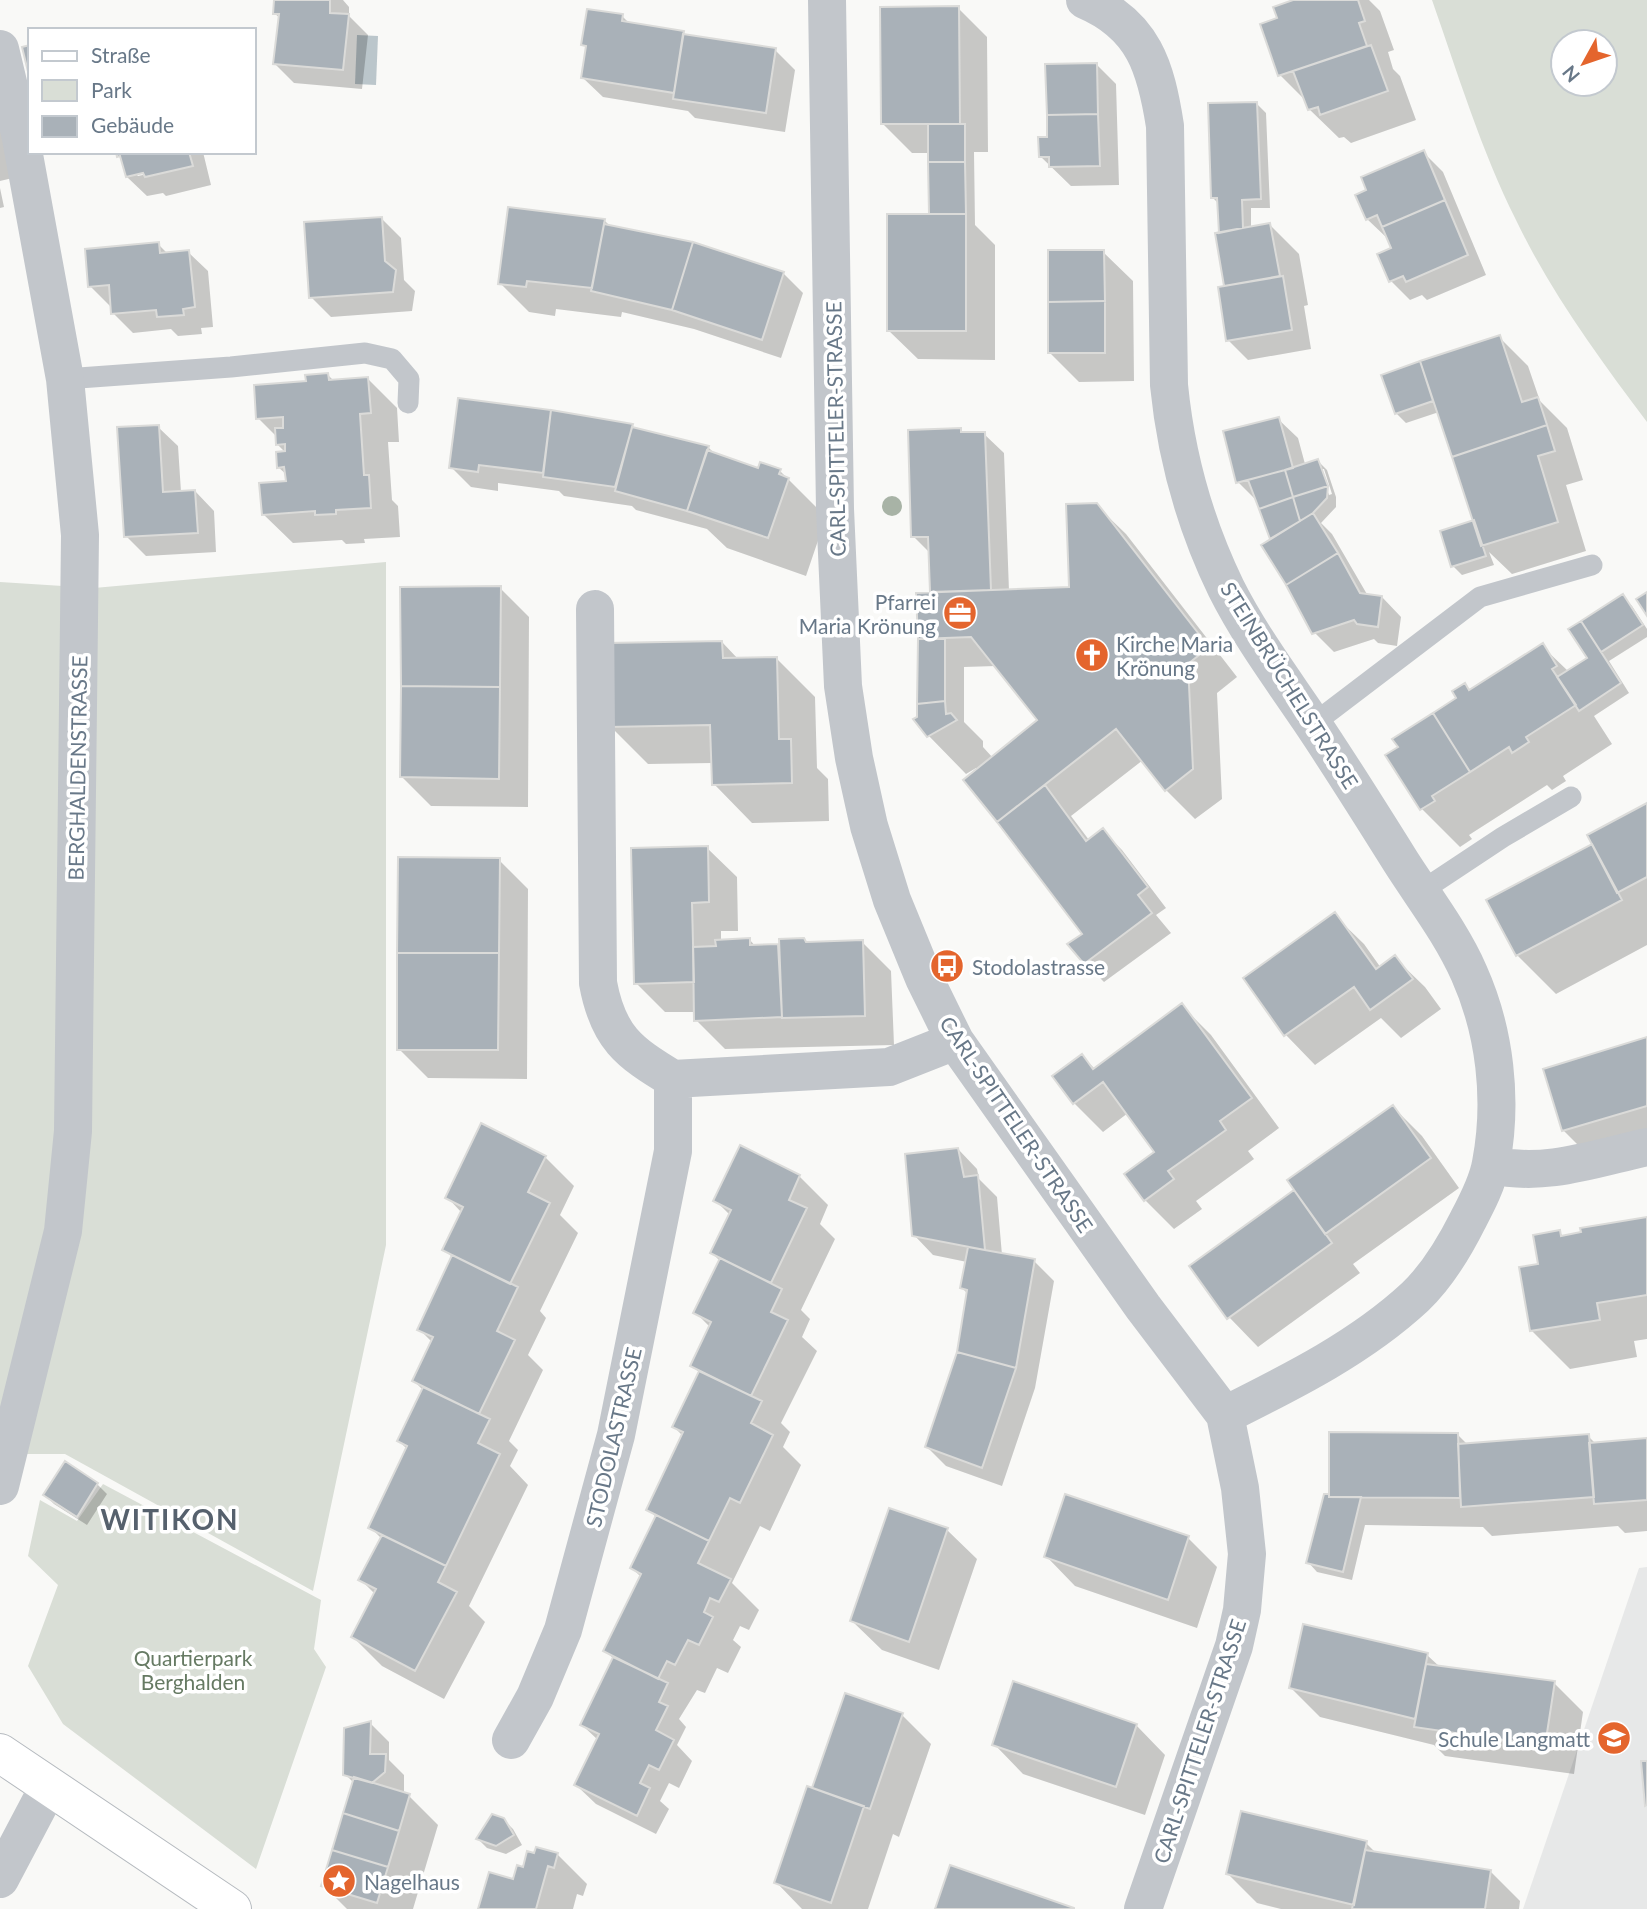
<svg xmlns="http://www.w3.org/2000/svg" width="1647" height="1909" viewBox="0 0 1647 1909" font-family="Lato,sans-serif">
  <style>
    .built { fill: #e7e8e8 }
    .green { fill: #d9ded6; fill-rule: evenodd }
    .water { fill: #bbc6cb }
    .shadow { fill: #0003; fill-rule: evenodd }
    .building { fill: #a9b1b8; stroke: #dbdbd9; stroke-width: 2 }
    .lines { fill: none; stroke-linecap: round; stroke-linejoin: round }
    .secondary-casing { stroke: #b5babf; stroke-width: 40 }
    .service { stroke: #c2c6cb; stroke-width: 21 }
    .minor { stroke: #c2c6cb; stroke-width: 38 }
    .secondary { stroke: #fff; stroke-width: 38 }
    .tree { fill: #a8b3a6 }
    .labels { text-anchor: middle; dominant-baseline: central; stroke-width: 7; stroke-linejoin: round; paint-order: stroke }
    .street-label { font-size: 21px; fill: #687888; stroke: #fff }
    .poi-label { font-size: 21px; fill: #687888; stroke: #fff; text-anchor: start }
    .park-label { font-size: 21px; fill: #667a63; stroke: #fff }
    .district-label { font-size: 28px; font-weight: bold; letter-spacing: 2px; fill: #56616d; stroke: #fff }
  </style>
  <rect width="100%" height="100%" fill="#f9f9f7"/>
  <!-- built -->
  <path class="built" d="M1647,1567V1909H1523L1639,1568Z"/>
  <!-- green -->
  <path class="green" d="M1432,0H1647V422C1599,358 1551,293 1516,220C1481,150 1458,74 1432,0ZM1605,42V84H1563V42Z
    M386,562V1245L313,1591L65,1454H0V582L94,588Z
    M103,1484L321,1600L314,1649L326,1667L256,1869L63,1724L28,1666L58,1585L28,1556L40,1500L77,1521Z"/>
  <!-- water -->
  <path class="water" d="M357,35L378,36L376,85L355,84Z"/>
  <!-- shadow -->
  <path class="shadow" d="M275,0H343L349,7V16L368,35L362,89L294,83L275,64L281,19L274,13Z
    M1299,0H1369L1380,11L1394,50L1388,52L1393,69L1400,76L1416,120L1351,143L1344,137L1339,138L1309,109L1307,102L1280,75L1279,19Z
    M958,8L987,37L988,152H974L975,225L995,245V360L918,359L888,330L931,215L930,153H912L883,124Z
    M622,16L630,24L775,50L795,70L785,132L695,118L688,111L603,97L583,78L588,49L583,44Z
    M1097,65L1116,84L1119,185L1071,186L1041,157L1049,138Z
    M0,104L21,176L0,181Z
    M1257,104L1266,113L1270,208H1251V229L1270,225L1299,254L1308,305L1304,306L1311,349L1248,360L1228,340L1226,287L1217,235L1223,234L1219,204L1212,197Z
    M118,152H203L211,185L166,196L163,193L147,196L127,177L123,161ZM152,170V173L138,176L135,173Z
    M1423,152L1443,172L1486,275L1427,300L1422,295L1410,300L1391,281L1393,249L1389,238H1387L1367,219Z
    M0,188L4,207L0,208Z
    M382,219L401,238L404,280L415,291L412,311L331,317L311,297Z
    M605,221L611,227L783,273L803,293L781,358L694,329L622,312L621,317L556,309L555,316L529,312L500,283Z
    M158,244L168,254L188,252L208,271L213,327L201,328L202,334L178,336L171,329L133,333L113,313L112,305L110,306L90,286Z
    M1103,252L1133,281L1134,381L1079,382L1050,353Z
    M1499,337L1528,366L1540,401L1567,428L1583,480L1566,485L1586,551L1512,574L1489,552L1494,565L1462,575L1453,566L1475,522L1439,412L1406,423L1396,413L1383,376Z
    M328,375L334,381L368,379L397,408L399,442H388L392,500L398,506L400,537L364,539L365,543L346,544L342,540L293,543L263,514L288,483L287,475L278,467L286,453L277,444V437L258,418L308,383Z
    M460,400L632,425L636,430L708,447L716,455L760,470L780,471L826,517L806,576L727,548L707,529L636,510L632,506L564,496L559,491L498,483V491L471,487L451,467Z
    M1278,419L1298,438L1305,464L1318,461L1327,470L1336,497V507L1321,523L1332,534L1368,596L1382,597L1401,617L1397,646L1378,643L1374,639L1334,652L1314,632L1271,538L1258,502L1238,482ZM1320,469H1324L1332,494L1329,495Z
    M158,427L178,446L181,492L195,491L214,511L216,552L146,556L126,536Z
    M960,430L964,434H984L1004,453L1009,591L1071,589L1096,505L1126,534L1237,677L1217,693L1222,799L1195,819L1166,790L1143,760L1071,816L1089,840L1102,830L1122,850L1166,908L1156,915L1171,933L1104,982L1085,963L1084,935L965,780L978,770L976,768L966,774L928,735L919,718L920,639L918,595L934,594L932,591L931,554L913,536ZM996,666L1039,721L993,758L983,747V741L964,722V667Z
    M500,588L529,617L528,807L431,806L401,776Z
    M1622,596L1632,606L1647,629V637L1609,661L1629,693L1594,716L1612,744L1563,776L1566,781L1552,790L1547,785L1469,835L1472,839L1460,847L1422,809L1464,685L1471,691L1542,646L1569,672L1589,659Z
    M722,642L739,660L777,659L815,697L817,768L828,779L829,821L752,823L714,784L713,763L648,764L610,726Z
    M1647,805V945L1556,994L1517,955L1488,901L1594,845Z
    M707,848L737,877L738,931H721V941L750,940L756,947L862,942L891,971L894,1045L725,1049L696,1020V1012H665L636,983Z
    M499,860L528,889L527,1079L428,1078L399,1049Z
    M1334,915L1364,944L1381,968L1395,958L1425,987L1441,1009L1401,1038L1381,1018L1315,1065L1286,1035L1245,978Z
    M1182,1006L1211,1035L1279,1128L1248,1151L1254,1159L1196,1201L1202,1209L1174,1229L1145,1200L1157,1152L1128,1113L1103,1132L1074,1103L1082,1056L1095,1069Z
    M1647,1039V1143L1593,1160L1563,1130Z
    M1393,1107L1422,1136L1459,1188L1353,1264L1360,1273L1258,1347L1229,1317L1191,1266L1297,1190Z
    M958,1149L977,1169L979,1179L997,1197L1002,1255L1034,1261L1054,1281L1035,1388L1002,1486L946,1466L927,1447L958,1352L968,1294L962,1288L967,1262L933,1255L914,1235Z
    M545,1157L574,1186L560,1215L578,1233L540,1311L546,1318L528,1355L543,1370L509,1441L518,1450L510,1466L528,1485L469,1606L485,1622L444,1699L382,1666L353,1637L375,1594L360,1579L382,1539L370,1527L408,1450L399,1441L423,1390L414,1381L432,1342L419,1329L453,1258L444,1249L462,1213L447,1197Z
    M799,1176L828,1205L820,1224L835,1239L801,1310L810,1319L802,1337L817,1351L781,1423L790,1432L783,1447L801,1465L770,1531L760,1526L732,1583L759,1610L749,1630L740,1626L733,1640L741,1647L728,1673L717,1668L705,1693L697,1690L679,1719L686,1727L677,1745L692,1761L679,1788L669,1783L660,1801L669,1809L656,1834L596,1804L576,1785L598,1740L582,1725L614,1659L605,1651L641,1577L632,1568L657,1518L648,1509L683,1436L674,1427L700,1373L692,1366L711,1328L696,1313L720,1261L712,1253L730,1215L715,1200Z
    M1647,1219V1339L1634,1341L1637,1357L1570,1369L1532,1331L1540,1266L1559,1232L1564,1237Z
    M1457,1434L1468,1445L1588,1436L1596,1444L1647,1440V1531L1625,1533L1618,1526L1492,1536L1483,1527L1365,1525L1352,1580L1317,1572L1308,1562L1331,1496Z
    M97,1484L107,1494L87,1525L54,1504L45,1495Z
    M890,1510L947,1530L977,1559L939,1670L882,1650L852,1621Z
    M1188,1538L1217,1567L1197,1628L1075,1586L1046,1556Z
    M1427,1655L1440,1667L1554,1683L1583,1712L1574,1774L1445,1756L1434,1745L1320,1717L1291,1688Z
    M902,1715L931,1744L899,1837L893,1834L868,1909H802L776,1882L813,1791Z
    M370,1723L389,1742V1760L404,1775V1792L402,1794L409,1796L438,1825L413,1909H347L323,1885L354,1783L345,1774Z
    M1136,1725L1165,1755L1145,1815L1023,1774L994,1744Z
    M503,1819L513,1829L522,1845L506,1854L487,1848L478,1839Z
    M1366,1843L1377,1854L1491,1872L1520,1901L1519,1909H1281L1257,1903L1228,1874Z
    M557,1854L587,1884L583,1896L577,1894L573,1909H480L515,1881L524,1869Z"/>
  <!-- building -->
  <path class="building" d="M274,0H330V13L349,14L343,70L273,64L279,14H273Z
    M1293,0H1358L1365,21L1359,23L1367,46L1278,76L1260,24L1277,18L1273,7Z
    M959,6L960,124H881L880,7Z
    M587,9L623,14L622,21L684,31L674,93L581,78L586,46L581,45Z
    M683,34L776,48L766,113L673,99Z
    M30,45V80L22,47Z
    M1371,45L1388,91L1320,115L1318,107L1308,110L1293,71Z
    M1097,63L1098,114L1047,115L1045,64Z
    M1257,102L1261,199L1242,200L1243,228L1219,233L1217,198H1211L1208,103Z
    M1098,114L1100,166L1049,167V157H1039L1038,137H1047V115Z
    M928,124H965V162H928Z
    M1424,150L1445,200L1382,227L1377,215L1366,220L1355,195L1366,190L1361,177Z
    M116,152H189L193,166L145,177L143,173L126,177L120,156L117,157Z
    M928,162H965L966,214H929Z
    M1445,200L1468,255L1406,282L1403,276L1389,282L1377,254L1391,248L1382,227Z
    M508,207L605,219L592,288L527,281L526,287L498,284Z
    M887,214H966V331H887Z
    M382,217L385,261L396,270L393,292L309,298L304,222Z
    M1270,223L1280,276L1224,286L1215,233Z
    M604,224L693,242L672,310L591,291Z
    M159,242L160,253L189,250L195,307L183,309L184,315L157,317L156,310L111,314L109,285L88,287L85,249Z
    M693,242L784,272L762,340L672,310Z
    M1048,250H1104L1105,301L1048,302Z
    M1283,276L1292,330L1226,341L1218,287Z
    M1105,301V353H1048V302Z
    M1500,335L1522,402L1538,397L1547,425L1452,457L1420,361Z
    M1420,361L1433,401L1395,414L1381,375Z
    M328,373L329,380L368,377L371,413L360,414L364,475H369L371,508L336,510V514L315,515V511L262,515L259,483L286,481L284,467L277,468L276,452L285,451V444L276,445L275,428H283V417L256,419L254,385L306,381L305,375Z
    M458,398L551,410L543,473L479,465L478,472L449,468Z
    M551,410L633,424L615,487L543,477Z
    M1279,417L1293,468L1236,483L1223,431Z
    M159,425L163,492L195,490L198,533L124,537L117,427Z
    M1547,425L1555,451L1538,456L1558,522L1481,546L1452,457Z
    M632,427L709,446L687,511L615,491Z
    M961,428V432H985L991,590L930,592L928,537H911L908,430Z
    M707,450L758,468L760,462L781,469L779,474L789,478L768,538L687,511Z
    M1318,459L1328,486L1293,497L1285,470Z
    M1285,470L1293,497L1259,509L1248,480Z
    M1328,486L1327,498L1313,513L1300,521L1293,497Z
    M1293,497L1300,521L1270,539L1259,509Z
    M1097,503L1209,647L1188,664L1193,769L1165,791L1116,729L997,822L963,780L1037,720L971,637L918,639L916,593L1069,587L1066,504Z
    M1313,513L1338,553L1286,585L1261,545Z
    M1474,520L1486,556L1451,567L1440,531Z
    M1338,553L1360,593L1382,596L1378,627L1357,624L1354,620L1312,634L1286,585Z
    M501,586L500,687L401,686L400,587Z
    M1647,592V616L1636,599Z
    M1623,594L1643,625L1601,652L1581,621Z
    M1581,621L1621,683L1579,711L1557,677L1587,658L1568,629Z
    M945,638V701L917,704L918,639Z
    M722,641L723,658L777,657L779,739H791L792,783L712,785L710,725L608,727L606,643Z
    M1543,643L1557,666L1552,669L1576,705L1526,737L1529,742L1512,753L1509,747L1470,772L1433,713L1456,698L1452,691L1465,683L1469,690Z
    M401,686L500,687L499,779L400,777Z
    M945,701L946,714L951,713L957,720L927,737L913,719L917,717V704Z
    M1433,713L1470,772L1432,796L1435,801L1420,810L1385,755L1398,747L1392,739Z
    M1045,785L1086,841L1103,828L1148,887L1138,895L1152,913L1084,964L1067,944L1082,934L997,822Z
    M1647,803V877L1617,893L1587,835Z
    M1592,844L1622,900L1516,956L1486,900Z
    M708,846L709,902L692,903L694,982L634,984L631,848Z
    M398,857L500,858L499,953H397Z
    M1335,912L1376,969L1395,955L1413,979L1370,1010L1354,987L1284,1036L1243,978Z
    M750,938V945L778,944L782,1017L694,1021L693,947L716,946L715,940Z
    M804,938L806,942L863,940L865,1016L782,1018L779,939Z
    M397,953H499L498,1050H397Z
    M1182,1003L1252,1098L1220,1121L1226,1130L1168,1171L1174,1179L1144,1201L1124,1174L1154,1152L1103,1082L1073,1104L1052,1076L1082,1054L1093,1069Z
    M1647,1037V1106L1562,1131L1543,1069Z
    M1393,1105L1431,1158L1325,1234L1287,1180Z
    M481,1123L546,1156L528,1192L550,1203L510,1284L442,1250L463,1207L445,1198Z
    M740,1145L800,1175L789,1200L807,1208L771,1283L710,1253L731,1210L713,1201Z
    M958,1148L964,1177L978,1175L985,1250L912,1236L905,1154Z
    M1294,1190L1332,1243L1227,1319L1189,1266Z
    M1647,1217V1295L1597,1303L1600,1320L1530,1331L1519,1267L1538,1264L1533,1235L1560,1230L1561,1236L1581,1232L1580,1228Z
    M968,1247L1035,1259L1016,1368L957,1352L967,1290L960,1288Z
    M452,1255L518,1287L497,1331L515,1340L479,1414L412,1381L433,1337L417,1330Z
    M720,1258L782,1289L771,1312L788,1320L751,1396L690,1366L711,1322L693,1313Z
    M957,1352L1016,1368L982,1468L925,1447Z
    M699,1371L762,1401L751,1423L773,1435L740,1503L730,1498L709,1541L646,1510L683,1432L672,1427Z
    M423,1387L490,1419L478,1443L500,1454L446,1566L368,1528L407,1446L397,1441Z
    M1329,1432L1458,1433L1460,1498L1329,1497Z
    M1589,1434L1594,1497L1461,1507L1458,1444Z
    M1647,1438V1500L1594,1504L1589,1443Z
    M65,1461L98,1483L77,1517L43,1495Z
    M1065,1494L1189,1536L1168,1600L1044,1557Z
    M1324,1494H1329V1497H1361L1343,1572L1306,1563Z
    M889,1508L948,1528L909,1642L850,1621Z
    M656,1515L709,1541L698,1563L731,1579L719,1602L710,1598L704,1612L713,1617L699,1645L688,1640L675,1665L667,1661L658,1679L603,1651L641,1574L630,1568Z
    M382,1535L446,1566L438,1582L457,1592L415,1671L351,1637L376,1589L358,1580Z
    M1303,1624L1428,1653L1415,1719L1289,1688Z
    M613,1657L668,1683L659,1702L668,1706L656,1730L674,1740L659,1770L649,1765L640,1783L650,1788L637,1816L574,1785L599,1734L580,1725Z
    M1426,1664L1555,1681L1545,1746L1414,1727Z
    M1013,1681L1137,1724L1116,1787L992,1745Z
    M845,1693L903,1713L870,1809L812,1788Z
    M371,1721L370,1754H386L385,1772L372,1783L343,1775L344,1728Z
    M1641,1761H1647V1805L1645,1806Z
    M354,1777L410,1794L399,1831L343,1813Z
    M807,1786L864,1806L831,1903L774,1883Z
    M1241,1811L1367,1841L1354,1905L1226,1874Z
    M343,1813L399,1831L388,1867L332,1850Z
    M492,1814L504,1818L514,1835L496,1846L476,1839Z
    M536,1847L558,1853L554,1868L548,1866L536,1909H478L489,1872L513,1879L517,1865L523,1867L527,1851L534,1853Z
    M332,1850L388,1867L377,1903L321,1886Z
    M1365,1850L1491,1870L1485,1909H1352Z
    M950,1865L1074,1908V1909H935Z"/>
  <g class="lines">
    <!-- secondary casing -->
    <g class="secondary-casing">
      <path id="secondary" d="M0,1753L232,1909"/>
    </g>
    <!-- service -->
    <path class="service" d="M65,379L231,367L365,353L392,359L409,379L408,403
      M1313,724L1480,597L1592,565
      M1420,892L1503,837L1571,797"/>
    <!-- minor -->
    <path class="minor" d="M827,0L835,509L843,686L854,758L869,826L892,900L924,978L955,1041L1143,1307L1225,1415L1240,1488L1247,1554L1242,1610L1234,1646L1143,1909
      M1085,0C1144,25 1156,68 1165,126L1169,385C1176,456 1195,524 1226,588C1249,634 1281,677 1310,720C1341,766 1371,814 1401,862C1424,898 1452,934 1469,973C1495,1031 1503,1100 1491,1163C1488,1182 1477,1203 1468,1220C1454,1248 1437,1276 1415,1297C1360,1348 1291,1382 1225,1415
      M0,49L20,133L65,379L80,535L73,1131L63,1231L0,1486
      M595,609L598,983C608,1037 628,1052 673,1079L889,1067L955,1041
      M1491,1165C1546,1177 1593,1159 1647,1147
      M511,1740L535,1697L563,1630L616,1435L673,1151V1079
      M0,1879L49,1786"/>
    <!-- secondary -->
    <use href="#secondary" class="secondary"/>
  </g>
  <!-- trees -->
  <circle class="tree" cx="892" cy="506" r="10"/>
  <!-- icons -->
  <defs>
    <g id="office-disc" transform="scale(1.75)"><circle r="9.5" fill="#e4652d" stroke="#fff"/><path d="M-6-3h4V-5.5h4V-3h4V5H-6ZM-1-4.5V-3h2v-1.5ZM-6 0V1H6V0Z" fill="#fff"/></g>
    <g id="church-disc" transform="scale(1.75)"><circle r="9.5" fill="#e4652d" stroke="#fff"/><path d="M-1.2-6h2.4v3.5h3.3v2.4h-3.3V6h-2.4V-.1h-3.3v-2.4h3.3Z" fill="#fff"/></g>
    <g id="bus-disc" transform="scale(1.75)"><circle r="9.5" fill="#e4652d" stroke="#fff"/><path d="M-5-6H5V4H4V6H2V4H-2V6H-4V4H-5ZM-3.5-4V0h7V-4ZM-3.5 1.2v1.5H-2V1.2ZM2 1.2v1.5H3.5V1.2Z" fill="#fff"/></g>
    <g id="school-disc" transform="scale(1.75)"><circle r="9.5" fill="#e4652d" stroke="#fff"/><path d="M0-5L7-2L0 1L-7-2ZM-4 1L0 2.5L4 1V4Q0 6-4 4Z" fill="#fff"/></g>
    <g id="sight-disc" transform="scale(1.75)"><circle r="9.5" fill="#e4652d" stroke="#fff"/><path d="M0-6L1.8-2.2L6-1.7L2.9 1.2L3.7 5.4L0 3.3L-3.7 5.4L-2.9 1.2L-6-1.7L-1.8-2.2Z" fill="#fff"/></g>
  </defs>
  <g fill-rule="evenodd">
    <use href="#office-disc" x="960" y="613"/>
    <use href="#church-disc" x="1092" y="655"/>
    <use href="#bus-disc" x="947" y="966"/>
    <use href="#school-disc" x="1614" y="1738"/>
    <use href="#sight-disc" x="339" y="1881"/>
  </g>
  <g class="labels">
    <!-- street labels -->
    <g class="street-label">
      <text transform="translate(835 429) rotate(-91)">CARL-SPITTELER-STRASSE</text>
      <text transform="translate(1290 685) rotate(58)">STEINBRÜCHELSTRASSE</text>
      <text transform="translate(77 768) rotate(-89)">BERGHALDENSTRASSE</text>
      <text transform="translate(1017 1124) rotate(56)">CARL-SPITTELER-STRASSE</text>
      <text transform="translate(613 1437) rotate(-77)">STODOLASTRASSE</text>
      <text transform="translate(1199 1741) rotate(-72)">CARL-SPITTELER-STRASSE</text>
    </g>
    <!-- poi labels -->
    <g class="poi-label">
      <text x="936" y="601" text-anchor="end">Pfarrei<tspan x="936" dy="24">Maria Krönung</tspan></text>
      <text x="1116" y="643">Kirche Maria<tspan x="1116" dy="24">Krönung</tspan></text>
      <text x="972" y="966">Stodolastrasse</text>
      <text x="1590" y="1738" text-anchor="end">Schule Langmatt</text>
      <text x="364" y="1881">Nagelhaus</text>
    </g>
    <!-- park labels -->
    <g class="park-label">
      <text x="193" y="1657">Quartierpark<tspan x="193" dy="24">Berghalden</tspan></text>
    </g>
    <!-- district labels -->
    <g class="district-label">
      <text x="170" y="1519">WITIKON</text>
    </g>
  </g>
  <!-- legend -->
  <rect x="28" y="28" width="228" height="126" fill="#ffffff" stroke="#c3c9cf" stroke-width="2"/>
  <rect x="42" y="51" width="35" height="10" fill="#ffffff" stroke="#c3c9cf" stroke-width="2"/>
  <text x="91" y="63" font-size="21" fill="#687888">Straße</text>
  <rect x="42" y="80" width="35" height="21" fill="#d9ded6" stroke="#c3c9cf" stroke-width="2"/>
  <text x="91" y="98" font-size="21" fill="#687888">Park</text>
  <rect x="42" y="116" width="35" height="21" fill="#a9b1b8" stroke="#c3c9cf" stroke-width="2"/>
  <text x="91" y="133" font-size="21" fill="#687888">Gebäude</text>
  <!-- north arrow -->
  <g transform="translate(1584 63) rotate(230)"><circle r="33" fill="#ffffff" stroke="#c3c9cf" stroke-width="2"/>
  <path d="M0-5L12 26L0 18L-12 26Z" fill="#e4652d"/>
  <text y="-10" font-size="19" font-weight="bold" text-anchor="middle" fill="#687888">N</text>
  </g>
</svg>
